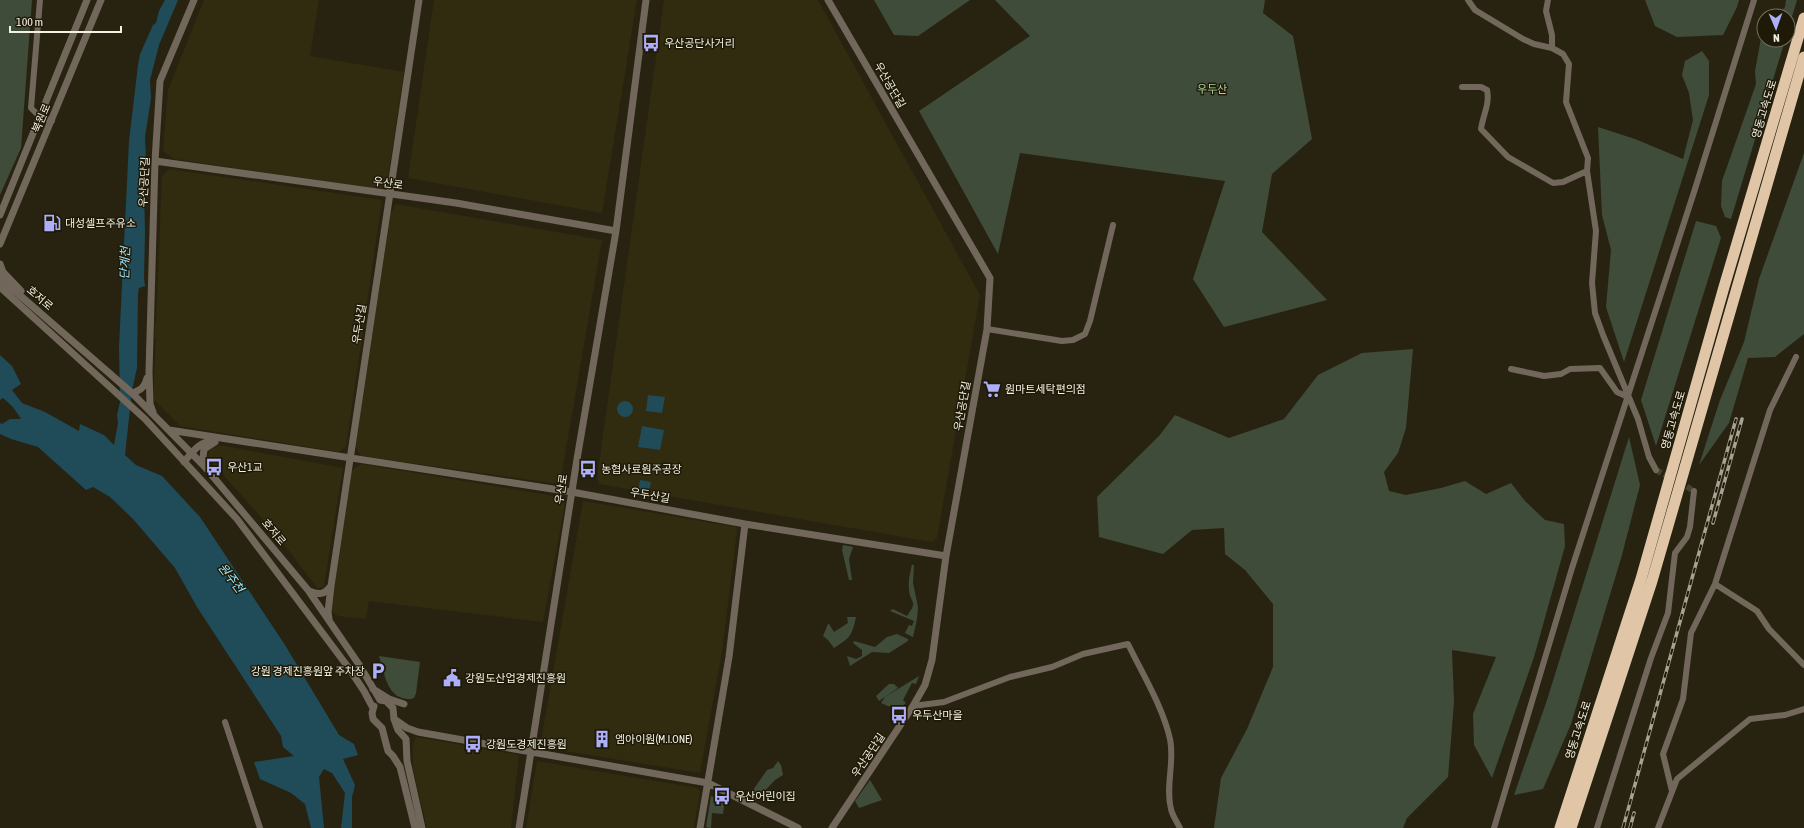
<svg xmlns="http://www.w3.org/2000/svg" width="1804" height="828" viewBox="0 0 1804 828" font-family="'Asap Condensed','Noto Sans KR',sans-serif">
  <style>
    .built { fill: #312b0f }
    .green { fill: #3f4c3a }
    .water { fill: #204b58 }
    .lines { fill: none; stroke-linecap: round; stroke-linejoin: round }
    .minor-tunnel { stroke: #464230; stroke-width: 6; stroke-dasharray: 6 3; stroke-linecap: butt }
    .minor { stroke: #72675b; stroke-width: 6 }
    .tertiary { stroke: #72675b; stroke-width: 7 }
    .motorway { stroke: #e0c6a7; stroke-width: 11 }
    .rail-casing { stroke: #a7a394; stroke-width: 3.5 }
    .rail { stroke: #1e1a07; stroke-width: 2; stroke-dasharray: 6; stroke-linecap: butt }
    .labels { text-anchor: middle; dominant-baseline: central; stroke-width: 3; stroke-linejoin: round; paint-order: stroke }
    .poi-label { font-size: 11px; fill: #f3f0e4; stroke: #1e1a07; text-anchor: start }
    .street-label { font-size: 11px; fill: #f3f0e4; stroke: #1e1a07 }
    .park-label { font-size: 11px; fill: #acd29f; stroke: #1e1a07 }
    .water-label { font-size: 12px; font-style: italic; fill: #9be7ff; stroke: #1e1a07 }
  </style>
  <rect width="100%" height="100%" fill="#282310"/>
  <!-- built -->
  <path class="built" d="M204,0H319L310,56L404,72L387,184L378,189L174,159L163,151L168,90Z
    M434,0H637L602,213L408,178Z
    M664,0H818L980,295L937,538L932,542L599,484L597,478Z
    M169,169L382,200L346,447L339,452L180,426L153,399L156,338H154L155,323H156L162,176Z
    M396,204L602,240L560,484L361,456L355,446L391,213Z
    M219,445L343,468L324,586L318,589L276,534L208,458L210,449Z
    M361,464L554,496L565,504L543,622L369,601L366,619L338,616L330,610L351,471Z
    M583,501L736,527L737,531L722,652L700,773L540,747Z
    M416,737L519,755L511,828H427L413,769V744Z
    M537,761L698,788L700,792L694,828H526Z"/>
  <!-- green -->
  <path class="green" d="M0,0H32L21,148L0,195Z
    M874,0H970L918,36L894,35Z
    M995,0H1265L1263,13L1293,36L1312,139L1272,174L1262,232L1327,300L1224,327L1193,279L1225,181L1020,153L998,254L919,111L1030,36Z
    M1645,0H1739L1737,7L1723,35L1677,37L1655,26Z
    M1786,0H1797L1788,30V16H1777L1785,7Z
    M1763,27H1764V40H1785L1731,219L1725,217L1721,206L1722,181L1756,84L1755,71Z
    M1702,51L1709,61V95L1624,362L1606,307L1611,250L1602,215L1598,127L1635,139L1683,159L1693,120L1689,93L1682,75L1685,61Z
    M1804,153V334L1775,357L1748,358L1729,423L1699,465L1720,400L1744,342L1759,279Z
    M1696,221L1716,226L1721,238L1656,446L1641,400Z
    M1413,349L1406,428L1398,453L1384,472L1389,491L1406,495L1441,488L1465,481L1486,494L1511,483L1525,501L1545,520L1564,524L1565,546L1534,657L1492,778L1474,745L1473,714L1496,657L1452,650L1454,702L1448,777L1407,818L1403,828H1214L1221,778L1247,729L1273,667V604L1245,570L1225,554L1224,528L1192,530L1163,554L1099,537L1097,497L1159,436L1175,415L1229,438L1284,419L1318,375L1362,353Z
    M1629,437L1640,485L1622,555L1571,724L1543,789L1514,795L1547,700Z
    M843,545L853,547L849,559L852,580H849L842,550Z
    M912,564L914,566L913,583L918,607L917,619L913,637L905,633L909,625L912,626L914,621L890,611L893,609L907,616C919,600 910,604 909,590C908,581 910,573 912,564Z
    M847,617H856C852,636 850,638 834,648L828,640L823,636L828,624H829L834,632L848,623Z
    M897,634L908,639V641L889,653L872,652L850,666L847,656L856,659L862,656V650L853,643L854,641L875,647L887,637Z
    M379,656L420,662L416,693L414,698C409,700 407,699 402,698C386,693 384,671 379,656Z
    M919,676L916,684L912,683L903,700L906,703C898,710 889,707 881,703L885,697Z
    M889,684H894L898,688L879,701L876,696Z
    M778,761L781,765L783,775L775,780L756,800L749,796L767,770L773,768Z
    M870,780L882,800L859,808L855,801Z
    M711,796L725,800L723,814L712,813L711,828L706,827Z"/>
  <!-- water -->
  <path class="water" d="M165,0H178L159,45L150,80L151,98L145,137L146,160L144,187L145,233L144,278L145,286L139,288L138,293L137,368L132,390L125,455L136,465L162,476L200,517L285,645L339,735L354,744L358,755L343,759L355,785L352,797V828H341L345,793L332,773L324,769L319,777L324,828H311L305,804L291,793L260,779L254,762L294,756L283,747L281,736L197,607L175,568L133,519L110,497L93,487L86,490L38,447L11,439L0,434V423L2,424L10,419H21L13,407L3,398L0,400V355L12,366L21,384L12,390L22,403L45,412L79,431L80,424L104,435L114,445L118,423L117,415L120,402L119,347L129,141L138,65L140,54L153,25L156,23L159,11Z
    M648,395L665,397L662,413L646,411Z
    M617 409a8 8 0 1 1 16 0a8 8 0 1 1-16 0Z
    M642,426L664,430L660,450L638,447Z
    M640,480L651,482L649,492L638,490Z"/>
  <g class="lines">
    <!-- minor-tunnel -->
    <path class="minor-tunnel" d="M1656,470L1671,478
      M1679,482L1694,491"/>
    <!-- minor -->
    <path class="minor" d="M40,0L31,108L39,116L52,121
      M1468,0L1475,10L1523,39L1534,44L1552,48L1563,54L1569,64L1566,102L1588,158L1587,171L1596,231L1592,283L1595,313L1603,335L1638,419L1649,457L1656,470
      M1548,0L1546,11L1552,35V48
      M1462,87H1481L1487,90C1490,104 1483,115 1481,129L1508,157L1553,183L1563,182L1587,171
      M987,329L1062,341L1073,340L1085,334L1090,321L1113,225
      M1511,369L1544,376L1561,374L1570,369L1600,368L1617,392L1628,397
      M1715,584L1757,611L1769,629L1804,665
      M913,706L944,702L1010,677L1052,667L1083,654L1128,644C1142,673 1163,707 1170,739C1175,762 1165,786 1171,809C1172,815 1177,822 1180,828
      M225,722L260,828
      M1672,791L1663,754L1683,699L1691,633L1715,584L1770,410L1796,357
      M1494,828L1572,568L1695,189L1754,0
      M1597,828L1651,658L1668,613L1675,553L1687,537L1690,527L1694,491
      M1658,828L1677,779L1750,719L1785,715L1804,709"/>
    <!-- tertiary -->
    <path class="tertiary" d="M828,0L990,278L987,329L946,556L932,660L925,685L913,706L832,828
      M155,161L456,203L616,231
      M0,215L87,0
      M0,244L101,0
      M0,264L3,272L21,291
      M0,278L132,393L205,467L308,590L360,666L380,700L386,701L393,708L394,719L398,730L406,739L407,761L422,828
      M0,287L145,419L237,519L348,667L364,691L373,708
      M132,393C141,390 145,387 147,378
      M153,412L150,404L149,372L155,161L160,81L194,0
      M169,430L572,492L745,524L946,556
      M184,462C194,450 198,443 214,440
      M205,467L203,458L204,449L215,442
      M309,591C319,595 324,595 331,586
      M329,619L328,612L331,586L419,0
      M373,689L389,699L404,704
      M374,706L372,713L373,719L382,728L388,751L393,756L400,767L415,828
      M394,719L407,728L418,732L708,783L798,828
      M519,828L577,459L616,231L646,0
      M700,828L729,657L745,524"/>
    <!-- motorway -->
    <path class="motorway" d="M1560,828L1641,579L1724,287L1804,18
      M1571,828L1652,581L1804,57"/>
    <!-- rail casing -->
    <g class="rail-casing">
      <path id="rail" d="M1713,523L1742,419
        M1623,828L1736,419
        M1630,828L1634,813"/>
    </g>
    <!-- rail -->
    <use href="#rail" class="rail"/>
  </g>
  <!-- icons -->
  <defs>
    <g id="bus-bare" transform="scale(1.38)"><path d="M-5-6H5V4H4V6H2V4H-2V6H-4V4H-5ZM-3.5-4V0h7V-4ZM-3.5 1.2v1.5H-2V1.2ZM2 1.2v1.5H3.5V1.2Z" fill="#adaffb" stroke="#1e1a07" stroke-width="2.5" paint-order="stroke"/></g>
    <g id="fuel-bare" transform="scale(1.38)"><path d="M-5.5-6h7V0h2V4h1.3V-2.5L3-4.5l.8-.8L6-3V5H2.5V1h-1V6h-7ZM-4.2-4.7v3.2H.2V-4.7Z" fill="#adaffb" stroke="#1e1a07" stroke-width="2.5" paint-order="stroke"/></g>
    <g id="supermarket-bare" transform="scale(1.38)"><path d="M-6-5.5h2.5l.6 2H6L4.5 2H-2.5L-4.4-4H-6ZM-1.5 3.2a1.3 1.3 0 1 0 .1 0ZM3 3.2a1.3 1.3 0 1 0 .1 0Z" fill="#adaffb" stroke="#1e1a07" stroke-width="2.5" paint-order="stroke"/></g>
    <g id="parking-bare" transform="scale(1.38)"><path d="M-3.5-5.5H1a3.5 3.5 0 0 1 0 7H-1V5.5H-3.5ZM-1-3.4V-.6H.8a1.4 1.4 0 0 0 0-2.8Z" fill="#adaffb" stroke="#1e1a07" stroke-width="2.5" paint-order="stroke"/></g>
    <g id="civic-bare" transform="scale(1.38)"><path d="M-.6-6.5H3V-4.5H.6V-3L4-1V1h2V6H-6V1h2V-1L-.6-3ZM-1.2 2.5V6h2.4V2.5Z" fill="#adaffb" stroke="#1e1a07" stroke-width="2.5" paint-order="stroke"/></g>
    <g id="building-bare" transform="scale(1.38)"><path d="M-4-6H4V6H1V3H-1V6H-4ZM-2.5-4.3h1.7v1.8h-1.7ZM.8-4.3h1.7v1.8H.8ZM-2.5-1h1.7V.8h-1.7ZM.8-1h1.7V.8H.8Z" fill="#adaffb" stroke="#1e1a07" stroke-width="2.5" paint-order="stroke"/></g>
  </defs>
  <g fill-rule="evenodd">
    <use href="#bus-bare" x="651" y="43"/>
    <use href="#fuel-bare" x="52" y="223"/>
    <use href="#supermarket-bare" x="992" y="389"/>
    <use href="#bus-bare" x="214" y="467"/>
    <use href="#bus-bare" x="588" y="469"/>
    <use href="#parking-bare" x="378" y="671"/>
    <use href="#civic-bare" x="452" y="678"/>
    <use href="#bus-bare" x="899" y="715"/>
    <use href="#building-bare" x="602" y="739"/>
    <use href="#bus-bare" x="473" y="744"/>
    <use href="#bus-bare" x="722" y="796"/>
  </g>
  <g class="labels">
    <!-- poi labels -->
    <g class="poi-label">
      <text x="664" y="43">우산공단사거리</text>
      <text x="65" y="223">대성셀프주유소</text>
      <text x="1005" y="389">원마트세탁편의점</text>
      <text x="227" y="467">우산1교</text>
      <text x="601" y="469">농협사료원주공장</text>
      <text x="365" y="671" text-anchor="end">강원 경제진흥원앞 주차장</text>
      <text x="465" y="678">강원도산업경제진흥원</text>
      <text x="912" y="715">우두산마을</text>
      <text x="615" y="739">엠아이원(M.I.ONE)</text>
      <text x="486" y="744">강원도경제진흥원</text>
      <text x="735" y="796">우산어린이집</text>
    </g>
    <!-- street labels -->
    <g class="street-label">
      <text transform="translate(890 85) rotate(60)">우산공단길</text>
      <text transform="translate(1764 109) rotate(-73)">영동고속도로</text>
      <text transform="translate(41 118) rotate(-67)">북원로</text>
      <text transform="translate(144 182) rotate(-87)">우산공단길</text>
      <text transform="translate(388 183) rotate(8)">우산로</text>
      <text transform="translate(40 298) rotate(41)">호저로</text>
      <text transform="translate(359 324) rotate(-81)">우두산길</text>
      <text transform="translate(962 406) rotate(-80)">우산공단길</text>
      <text transform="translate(1673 420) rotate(-74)">영동고속도로</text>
      <text transform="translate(561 489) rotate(-81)">우산로</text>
      <text transform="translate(650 495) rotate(10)">우두산길</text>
      <text transform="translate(274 532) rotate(50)">호저로</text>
      <text transform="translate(1578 730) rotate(-72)">영동고속도로</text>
      <text transform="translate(868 755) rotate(-56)">우산공단길</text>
    </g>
    <!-- park labels -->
    <g class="park-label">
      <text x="1212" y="89">우두산</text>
    </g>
    <!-- water labels -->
    <g class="water-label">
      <text transform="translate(125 263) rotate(-88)">단계천</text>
      <text transform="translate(231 578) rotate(53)">원주천</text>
    </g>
  </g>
  <!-- north arrow -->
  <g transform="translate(1776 28) rotate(178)"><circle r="19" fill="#1e1a07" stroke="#73705f"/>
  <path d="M0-3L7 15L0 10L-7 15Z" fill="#adaffb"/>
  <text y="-6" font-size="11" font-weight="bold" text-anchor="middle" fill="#f3f0e4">N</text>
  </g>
  <!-- scale -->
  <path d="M10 26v6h111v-6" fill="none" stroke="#f3f0e4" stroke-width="2"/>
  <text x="16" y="26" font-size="12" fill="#f3f0e4" stroke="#1e1a07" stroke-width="3" paint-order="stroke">100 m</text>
</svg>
